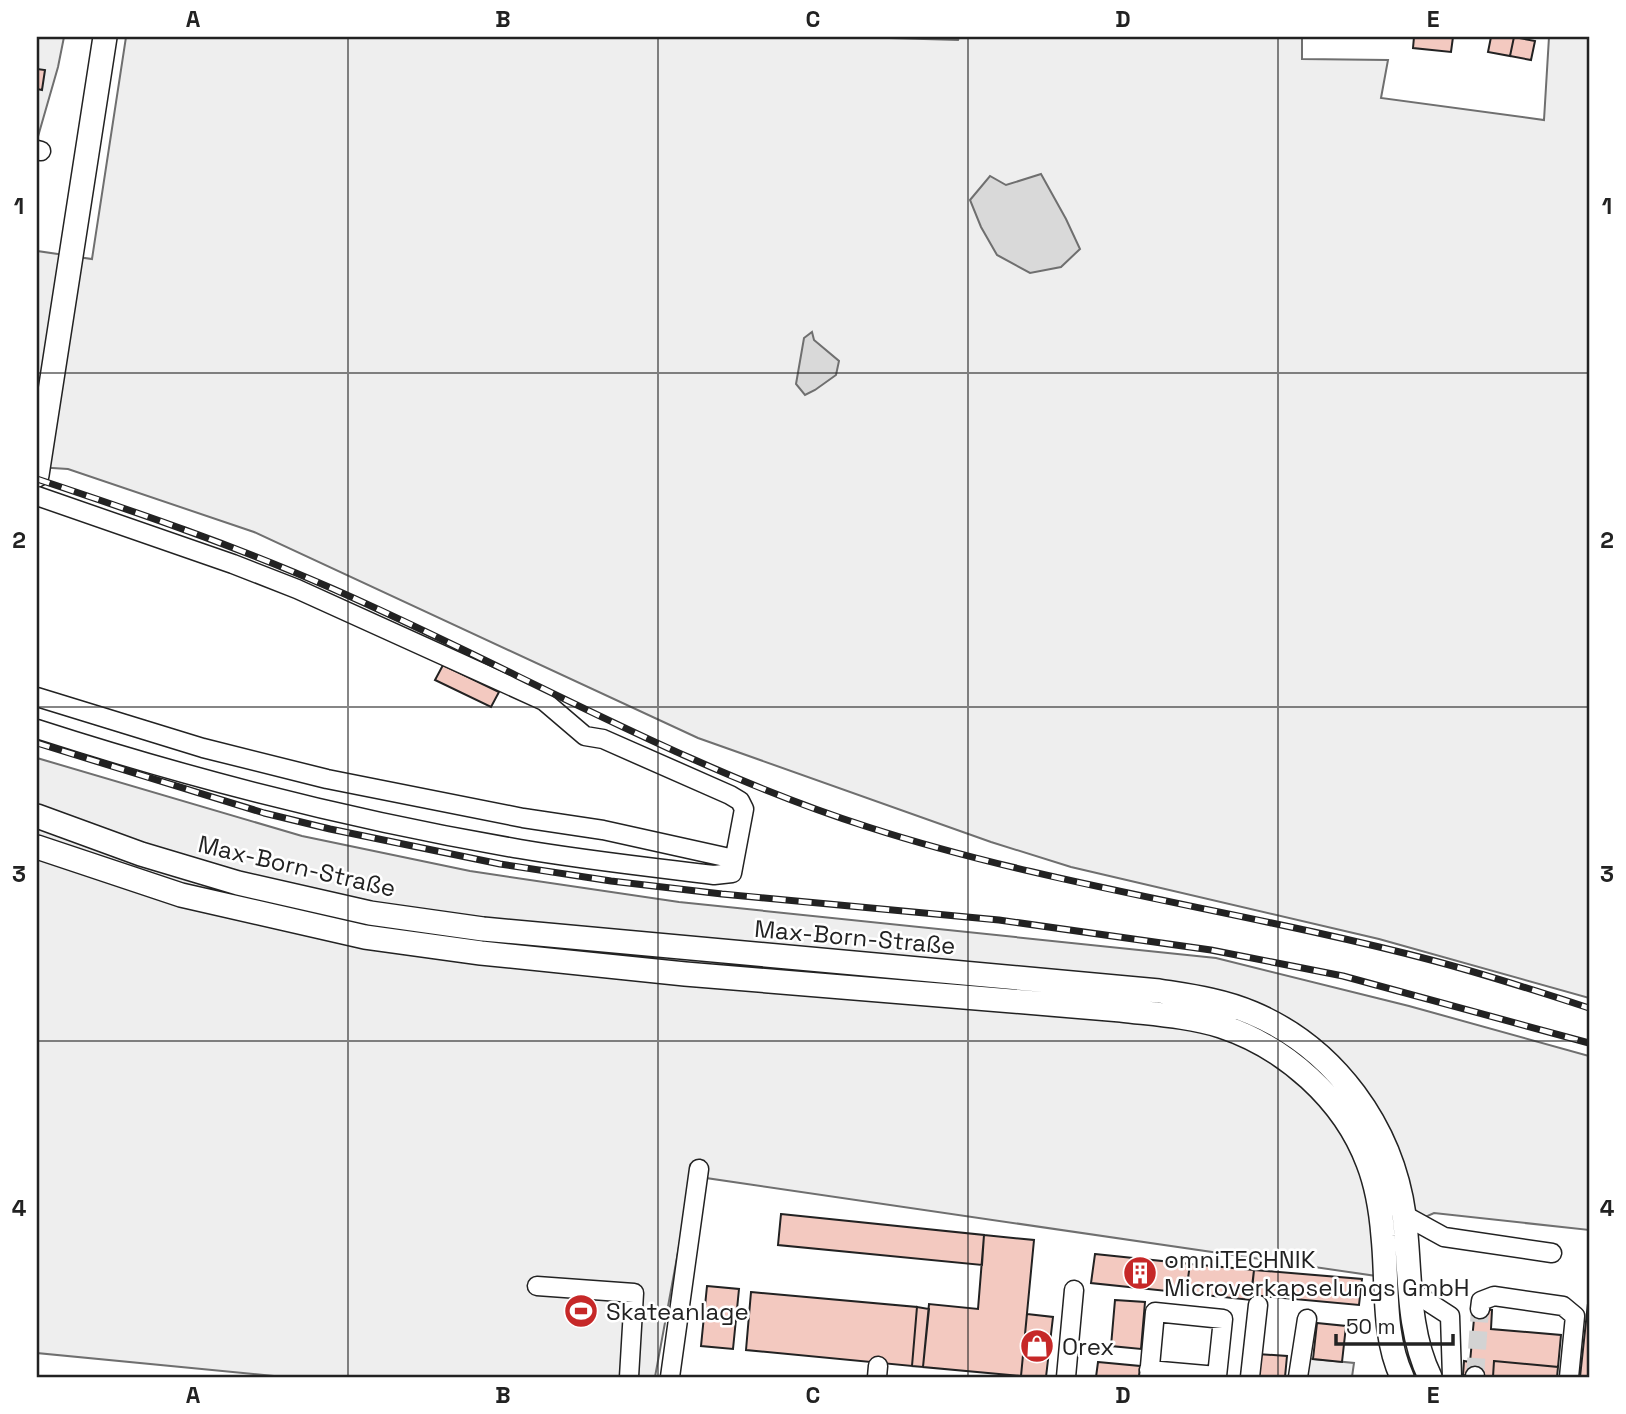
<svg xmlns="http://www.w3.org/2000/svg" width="1626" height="1414" viewBox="0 0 1626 1414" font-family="'Space Grotesk',sans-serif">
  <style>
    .green { fill: #eee; stroke: #6f6f6f; stroke-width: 2 }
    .parking { fill: #ededed; stroke: #6f6f6f; stroke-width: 2 }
    .water { fill: #d9d9d9; stroke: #6f6f6f; stroke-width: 2 }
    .building { fill: #f3c9c0; stroke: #222; stroke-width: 2 }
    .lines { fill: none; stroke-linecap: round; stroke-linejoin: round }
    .minor-tunnel { stroke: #d3d3d3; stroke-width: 18; stroke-dasharray: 18 9; stroke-linecap: butt }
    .minor-casing { stroke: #222; stroke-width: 21 }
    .major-casing { stroke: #222; stroke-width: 26 }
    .minor { stroke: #fff; stroke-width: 18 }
    .major { stroke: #fff; stroke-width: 23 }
    .rail-casing { stroke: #222; stroke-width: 7 }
    .rail { stroke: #fff; stroke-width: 4.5; stroke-dasharray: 13; stroke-linecap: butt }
    .grid { fill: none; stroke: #222; stroke-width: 2; stroke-opacity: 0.55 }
    .labels { text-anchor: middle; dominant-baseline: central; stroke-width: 5; stroke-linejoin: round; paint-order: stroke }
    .street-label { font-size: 24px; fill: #222; stroke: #fff }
    .poi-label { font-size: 24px; fill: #222; stroke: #fff; text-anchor: start }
    .neatline { fill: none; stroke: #222; stroke-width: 2.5 }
    .grid-label { font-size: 23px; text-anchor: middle; font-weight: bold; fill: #222 }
  </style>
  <rect width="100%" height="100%" fill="#fff"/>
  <!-- green -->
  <path class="green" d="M37,37H64L58,67L37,140Z
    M126,37H854L958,40L959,37H1302V59L1388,60L1381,98L1544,120L1549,37H1589V998L1379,939L1071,867L991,842L698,738L254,532L68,469L37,467V251L92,259Z
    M37,758L302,836L470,871L679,902L1216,958L1409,1006L1589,1056V1230L1434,1213L1396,1230L1419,1377H1409L1376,1276L692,1176L655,1377H284L37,1353Z"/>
  <!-- parking -->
  <path class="parking" d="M1304,1358L1354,1363L1352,1377H1302Z"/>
  <!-- water -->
  <path class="water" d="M1041,174L1066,219L1080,249L1061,267L1030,273L997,255L981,227L970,200L990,176L1006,185Z
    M812,332L814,340L839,361L836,375L815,390L805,395L796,384L804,338Z"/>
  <!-- building -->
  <path class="building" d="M1414,37H1453L1451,52L1413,48Z
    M1491,37H1514L1510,56L1488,52Z
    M1514,37L1535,41L1531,60L1510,56Z
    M37,69L45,70L42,90L37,89Z
    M443,665L499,692L491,707L435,680Z
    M781,1214L984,1235L982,1265L778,1245Z
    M984,1235L1034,1240L1021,1376L923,1367L929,1304L978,1309Z
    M1095,1254L1190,1264L1186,1293L1091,1283Z
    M1190,1264L1254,1270L1251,1300L1186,1293Z
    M1254,1270L1362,1279L1359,1305L1251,1295Z
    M707,1286L739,1289L733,1349L701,1346Z
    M751,1292L917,1307L912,1366L746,1350Z
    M1115,1300L1145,1302L1141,1349L1111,1346Z
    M1588,1303L1589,1377H1580Z
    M917,1307L929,1309L923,1367L912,1366Z
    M1475,1308L1492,1310L1491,1329L1561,1335L1558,1367L1494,1361L1493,1377L1463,1375L1464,1361L1470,1362Z
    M1027,1314L1053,1317L1046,1377L1021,1376Z
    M1317,1323L1346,1326L1342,1362L1313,1359Z
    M1257,1354L1287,1356L1285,1377H1255Z
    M1494,1361L1558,1367L1557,1377H1493Z
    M1098,1362L1140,1366L1139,1377H1096Z"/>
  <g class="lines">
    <!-- minor-tunnel -->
    <path class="minor-tunnel" d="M1475,1376L1480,1309"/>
    <!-- minor casing -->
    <g class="minor-casing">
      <path id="minor" d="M37,150L41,151
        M37,496L233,564L297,589L544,701L585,736L603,739L730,795L740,801L744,809L732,873L714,875C649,867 584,860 520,849C356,821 195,780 37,729
        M37,697L203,748L327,779L523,818L603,830L734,859
        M1404,1215L1444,1237L1552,1253
        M537,1286L634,1293L629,1377
        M1410,1287L1416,1294L1450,1316L1452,1377
        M1480,1309L1481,1301L1494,1296L1563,1306L1575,1316L1569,1377
        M1475,1376V1377
        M670,1377L699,1169
        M877,1377L878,1366
        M1066,1377L1074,1290
        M1149,1377L1155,1312L1223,1319L1217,1376L1149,1370
        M1250,1377L1258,1305
        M1298,1377L1307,1319"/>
    </g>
    <!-- major casing -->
    <g class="major-casing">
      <path id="major" d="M37,475L105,37
        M37,816L141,854L238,883L370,913L483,929L1159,991C1190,996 1222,1000 1252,1013C1335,1048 1392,1127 1404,1215C1411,1269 1406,1328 1430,1377
        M37,847L181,895L365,937L481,953L685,974L1121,1010C1154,1014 1189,1016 1221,1026C1285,1047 1344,1099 1368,1163C1377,1186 1381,1211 1383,1236C1388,1283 1382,1334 1402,1377"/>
    </g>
    <!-- minor -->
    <use href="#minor" class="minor"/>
    <!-- major -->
    <use href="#major" class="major"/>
    <!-- rail casing -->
    <g class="rail-casing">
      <path id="rail" d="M37,479C136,512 236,546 331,588C511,667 681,767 868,827C1051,886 1244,911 1431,960C1484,974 1537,991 1589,1008
        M37,743L264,813L330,829L500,864L611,881L722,894L999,920L1211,950L1343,976L1589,1043"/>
    </g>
    <!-- rail -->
    <use href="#rail" class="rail"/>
  </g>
  <!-- grid -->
  <path class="grid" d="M348,37V1377M658,37V1377M968,37V1377M1278,37V1377M37,373H1589M37,707H1589M37,1041H1589"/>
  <!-- icons -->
  <defs>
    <g id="building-disc" transform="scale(1.75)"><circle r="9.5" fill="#c62828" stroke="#fff"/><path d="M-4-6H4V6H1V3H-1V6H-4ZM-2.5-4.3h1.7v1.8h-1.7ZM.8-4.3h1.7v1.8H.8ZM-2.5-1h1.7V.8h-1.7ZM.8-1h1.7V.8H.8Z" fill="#fff"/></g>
    <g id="stadium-disc" transform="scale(1.75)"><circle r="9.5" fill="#c62828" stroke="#fff"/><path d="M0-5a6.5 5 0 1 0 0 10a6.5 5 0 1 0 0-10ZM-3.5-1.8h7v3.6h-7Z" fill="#fff"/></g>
    <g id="shop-disc" transform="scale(1.75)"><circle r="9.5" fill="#c62828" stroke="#fff"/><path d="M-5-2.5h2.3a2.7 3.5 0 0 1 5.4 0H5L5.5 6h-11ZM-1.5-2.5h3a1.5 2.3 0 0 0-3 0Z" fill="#fff"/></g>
  </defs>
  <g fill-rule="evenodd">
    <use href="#building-disc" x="1140" y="1273"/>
    <use href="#stadium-disc" x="581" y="1311"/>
    <use href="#shop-disc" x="1037" y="1346"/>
  </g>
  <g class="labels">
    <!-- street labels -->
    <g class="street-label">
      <text transform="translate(297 866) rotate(13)">Max-Born-Straße</text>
      <text transform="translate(855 937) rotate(5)">Max-Born-Straße</text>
    </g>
    <!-- poi labels -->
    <g class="poi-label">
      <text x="1164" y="1259">omniTECHNIK<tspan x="1164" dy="28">Microverkapselungs GmbH</tspan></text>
      <text x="606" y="1311">Skateanlage</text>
      <text x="1062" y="1346">Orex</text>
    </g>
  </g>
  <!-- border -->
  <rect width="1626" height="1414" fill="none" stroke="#ffffff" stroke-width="77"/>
  <!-- scale -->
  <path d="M1336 1334v10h117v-10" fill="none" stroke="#222222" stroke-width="3.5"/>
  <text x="1346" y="1334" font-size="21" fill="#222222" stroke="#ffffff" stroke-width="5" paint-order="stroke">50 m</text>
  <rect x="38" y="38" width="1550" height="1338" class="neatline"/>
  <g class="grid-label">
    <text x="193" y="27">A</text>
    <text x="503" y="27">B</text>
    <text x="813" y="27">C</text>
    <text x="1123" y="27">D</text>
    <text x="1433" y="27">E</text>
    <text x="19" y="214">1</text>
    <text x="1607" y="214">1</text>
    <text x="19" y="548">2</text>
    <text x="1607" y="548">2</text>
    <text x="19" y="882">3</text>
    <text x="1607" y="882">3</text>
    <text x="19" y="1216">4</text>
    <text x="1607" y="1216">4</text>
    <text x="193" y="1403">A</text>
    <text x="503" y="1403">B</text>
    <text x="813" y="1403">C</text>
    <text x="1123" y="1403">D</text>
    <text x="1433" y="1403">E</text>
  </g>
</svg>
